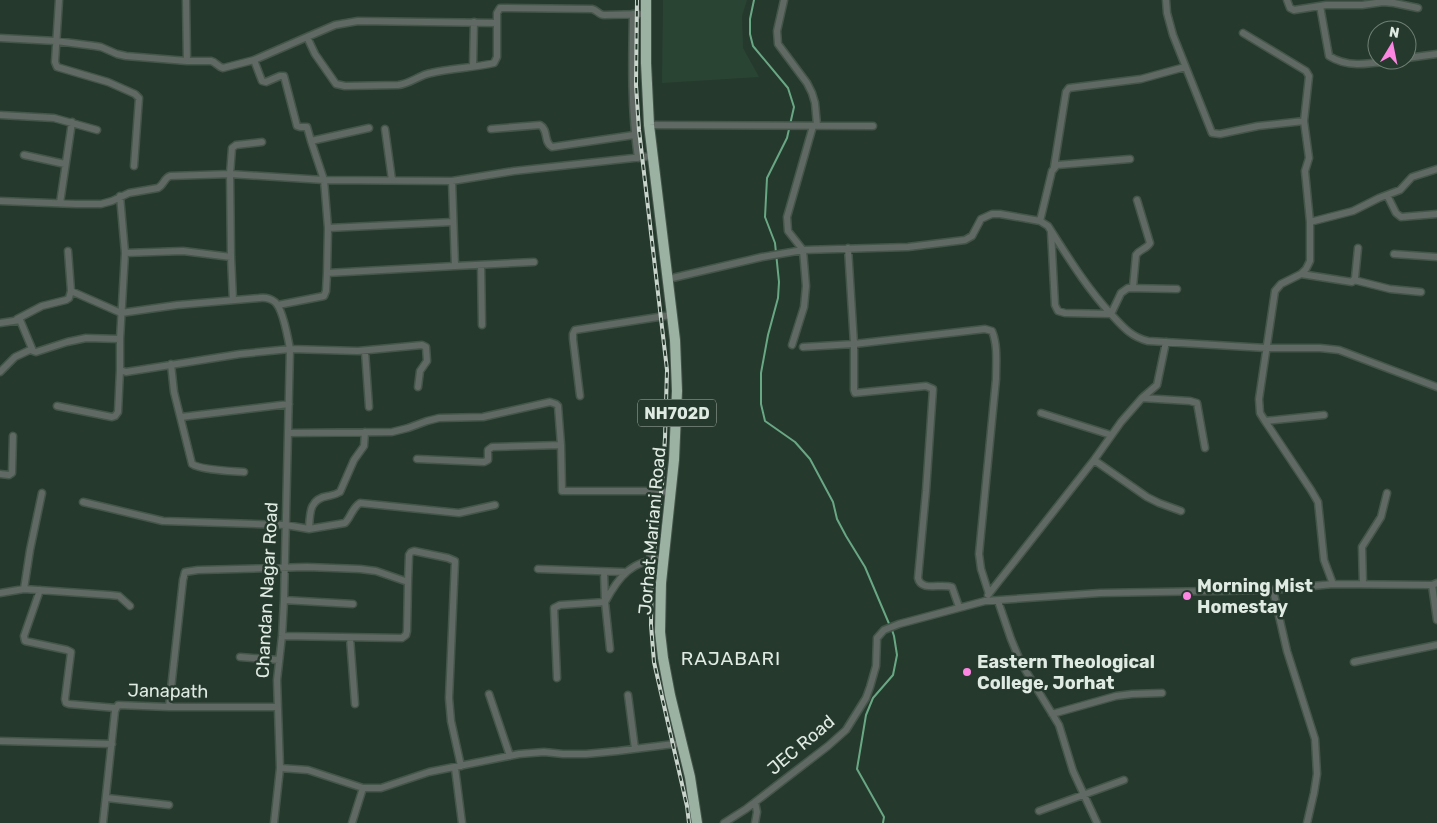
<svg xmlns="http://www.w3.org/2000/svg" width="1437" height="823" viewBox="0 0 1437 823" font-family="Rubik,sans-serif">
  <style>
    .built { fill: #2a4434 }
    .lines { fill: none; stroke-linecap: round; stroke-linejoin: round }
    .stream { stroke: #69a885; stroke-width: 2 }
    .minor-casing { stroke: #44554a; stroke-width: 9 }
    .highway-casing { stroke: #44554a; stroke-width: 12 }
    .minor { stroke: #606963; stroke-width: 6 }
    .highway { stroke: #9bb1a2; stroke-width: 10 }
    .rail-casing { stroke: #c8d4cc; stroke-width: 4 }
    .rail { stroke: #26392d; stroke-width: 2; stroke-dasharray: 5.5; stroke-linecap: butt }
    .poi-dot { fill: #fd86e2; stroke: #26392d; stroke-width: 2 }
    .labels { text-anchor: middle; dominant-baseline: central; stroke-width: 5; stroke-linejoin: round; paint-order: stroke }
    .shield { fill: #26392d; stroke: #a8b5ac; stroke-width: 1 }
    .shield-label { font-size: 16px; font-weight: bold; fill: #dfeae3 }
    .street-label { font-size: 18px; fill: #dfeae3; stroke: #26392d }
    .poi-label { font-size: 18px; font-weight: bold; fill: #dfeae3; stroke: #26392d; text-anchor: start }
    .neighbourhood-label { font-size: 19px; letter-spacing: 1px; fill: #dfeae3; stroke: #26392d }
  </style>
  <rect width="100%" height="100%" fill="#26392d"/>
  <!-- built -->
  <path class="built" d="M663,0H747L742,16L743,48L759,77L662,83Z"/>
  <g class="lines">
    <!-- stream -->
    <path class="stream" d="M754,0L750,19V34L753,46L788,88L794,107L787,138L767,178L765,217L775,243L779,282L778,298L768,335L761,373V404L765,421L795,442L810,459L833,502L837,519L846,536L865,567L890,626
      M883,823L884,817L857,769L866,715L873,698L893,675L897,655L894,636L892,630"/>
    <!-- minor casing -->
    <g class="minor-casing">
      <path id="minor" d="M59,0L55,62L57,67L108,82L135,94L139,98L134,166
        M186,0L187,61
        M784,0L777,31L778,44L807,83L812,93L815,103L817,125
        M1166,0L1167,13L1173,35L1212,133L1220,134L1258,126L1304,121
        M1287,0L1290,8L1294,10L1326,5H1362L1383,2L1394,3L1418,8
        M1320,6L1329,56C1349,69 1373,63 1395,60
        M633,14C632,63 631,110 638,158
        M1243,33L1306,71L1309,76L1304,121L1309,158L1305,171L1310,222V261L1306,269L1301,274L1281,284L1275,291L1259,399L1260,413L1265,421L1311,490L1318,502L1324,560L1333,584
        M307,37L335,25L358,21L497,23
        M0,38L56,41L95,46L101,47L117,54L126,56L187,61H211C216,62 218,67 223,68L254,60L307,37L315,54L336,84L345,86L398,85C410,84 419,75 431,73C452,68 474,68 494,63L497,57V13L500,8L592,9C597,10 599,15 604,15L646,14
        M1407,58L1437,54
        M254,60L262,81L266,82L280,76H284L297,126L300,127H307L311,141L369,128
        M473,66L474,22
        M0,115L54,118L97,130
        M649,125L873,126
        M385,129L392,180
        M491,129L540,125C549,130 543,142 552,147L634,135
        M311,141L324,180L328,228L327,273
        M24,155L65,164
        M1054,167L1066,92L1069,88L1141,79L1185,67
        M1387,195L1396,213L1401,217L1437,214
        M120,196L125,253L120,339
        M0,201L76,204H101L112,201L129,193L158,188C164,185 164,178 170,176L230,174L324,180L452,181L514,171L652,156
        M60,203L72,122
        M1040,221L1052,171L1057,165L1130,159
        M1310,222L1353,211L1379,198L1400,190L1412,177L1437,169
        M328,228L453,222
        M1051,232L1055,305L1058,311L1065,313L1111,314L1121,293L1128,288L1177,289
        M848,248L854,344V390L855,393L926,386L933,389L926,491L918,578C921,592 941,583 952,587L959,607
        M125,253L183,251L231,257
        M1394,254L1437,257
        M481,265L482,325
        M455,266L534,262
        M1301,274L1352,282L1355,278L1358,248
        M668,279L762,257L803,250L908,247L965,240L972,236L981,219L992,214H1000L1040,221L1048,226C1068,257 1086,287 1111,314C1122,326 1131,337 1148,341L1266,348H1320L1339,350L1437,387
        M1354,280L1390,289L1421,292
        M1133,287L1136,255C1140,249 1147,249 1150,243L1137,200
        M71,291L121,313L177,305L259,298C265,297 270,298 275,302C283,309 288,338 290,349L358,351L422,345L426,347L427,361L420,371L418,387
        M233,300L231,257L230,174L232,148L236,145L262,142
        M278,305L324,296L326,291L327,273L455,266L452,181
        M17,319L42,306L66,300L69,298L71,291L68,251
        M0,323L20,320L33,351L36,352L67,342L86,338L120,339V370L126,372L240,354L290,349L284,600L282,636L277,680L280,768L308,770L363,788H381L429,772L519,754L544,752L563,754H586L618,751L682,743
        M792,345L804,307L806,286L803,250L788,231L787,217L813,126
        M803,347L854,344L985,329L992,331C998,345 996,364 996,379L979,554L981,569L989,594
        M365,351L369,407
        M171,364L174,392L192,464C200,470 232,471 244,472
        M0,372L15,357L32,349
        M580,396L573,339V334L575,330L671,315
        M1142,398L1190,401L1197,403L1205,448
        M57,406L112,417L115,416L118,412L120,370
        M1041,413L1111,435
        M181,417L289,404
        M1265,421L1324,415
        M288,433L392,432L408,428L427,421L439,418L483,417L550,402L556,404L558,406L561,445
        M417,459L484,462L488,460V450L492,447L561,445L562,491H657L671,492
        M1094,460L1147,497L1159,503L1181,511
        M0,474L9,475L12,473L13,436
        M83,502L163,521L286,525L309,529L345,523C351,517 352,508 360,503L459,513L495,505
        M309,529C310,513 309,499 328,496C333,495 335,495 340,492L354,460L364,446L365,432
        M650,560L657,491
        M538,569L624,572
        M604,572L605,602L610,649
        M408,582L409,555L411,552L414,551L448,558L455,561L449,698L451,721L461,766
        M1363,584L1362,547L1381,517L1387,493
        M1432,585L1437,620
        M24,589L30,550L42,493
        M40,590L24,636L25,641L67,650L71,652L65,699L66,703L69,704L116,708
        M1273,590L1287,651L1315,739L1317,774L1314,793L1307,823
        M0,593L24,589L110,595L119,596L130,606
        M988,595L1094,460L1121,422L1142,398L1157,385L1166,342
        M284,600L353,604
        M998,601L1011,639L1021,663L1059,725L1073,771L1097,823
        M350,638L355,704
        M240,657L279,660
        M1354,662L1437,645
        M557,678L554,608L560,605L605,602C619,576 632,560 663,559
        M489,694L510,756
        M628,695L635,749
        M169,707L183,580L185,572L198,570L307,567L360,569L376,571L408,582L407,631L406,635L402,638L282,636
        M1052,714L1116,696L1132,694L1162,693
        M0,741L112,744
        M455,768L462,823
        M107,798L169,805
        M755,802L757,812L755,823
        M1039,811L1124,780
        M103,823L115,711L118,705L169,707H277
        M274,823L280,768
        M352,823L363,788
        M724,823L746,809L828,746L846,730L866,698L870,687L876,666L877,638L884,630L899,624L985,601L1100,593L1273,590L1333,584L1432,585L1437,583"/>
    </g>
    <!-- highway casing -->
    <g class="highway-casing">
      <path id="highway" d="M646,0V63L649,125L675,340L677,391L674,460L661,583L660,632L663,658L670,695L690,777L697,823"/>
    </g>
    <!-- minor -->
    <use href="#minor" class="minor"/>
    <!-- highway -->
    <use href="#highway" class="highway"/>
    <!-- rail casing -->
    <g class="rail-casing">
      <path id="rail" d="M637,0L636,85L639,130L667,370L665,438L662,485L652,568L651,625L654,662L687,806L689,823"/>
    </g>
    <!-- rail -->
    <use href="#rail" class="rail"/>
  </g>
  <!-- markers -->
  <g class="poi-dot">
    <circle cx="1187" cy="596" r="5"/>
    <circle cx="967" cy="672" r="5"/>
  </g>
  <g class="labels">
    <!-- shield labels -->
    <rect class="shield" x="638" y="399.5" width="78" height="27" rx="4"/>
    <g class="shield-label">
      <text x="677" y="413">NH702D</text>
    </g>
    <!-- street labels -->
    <g class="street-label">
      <text transform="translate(652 531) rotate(-85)">Jorhat Mariani Road</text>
      <text transform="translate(267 590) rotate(-87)">Chandan Nagar Road</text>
      <text transform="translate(168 691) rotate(1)">Janapath</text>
      <text transform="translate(801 745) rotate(-40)">JEC Road</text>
    </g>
    <!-- poi labels -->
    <g class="poi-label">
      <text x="1197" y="586">Morning Mist<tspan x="1197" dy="21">Homestay</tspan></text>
      <text x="977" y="662">Eastern Theological<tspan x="977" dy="21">College, Jorhat</tspan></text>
    </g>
    <!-- neighbourhood labels -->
    <g class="neighbourhood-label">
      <text x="731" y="658">RAJABARI</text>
    </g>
  </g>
  <!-- north arrow -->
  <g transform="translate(1392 45) rotate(10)"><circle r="24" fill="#26392d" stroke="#708076"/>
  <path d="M0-4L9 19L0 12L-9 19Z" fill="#fd86e2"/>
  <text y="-8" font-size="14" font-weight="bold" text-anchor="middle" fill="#dfeae3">N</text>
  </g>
</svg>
